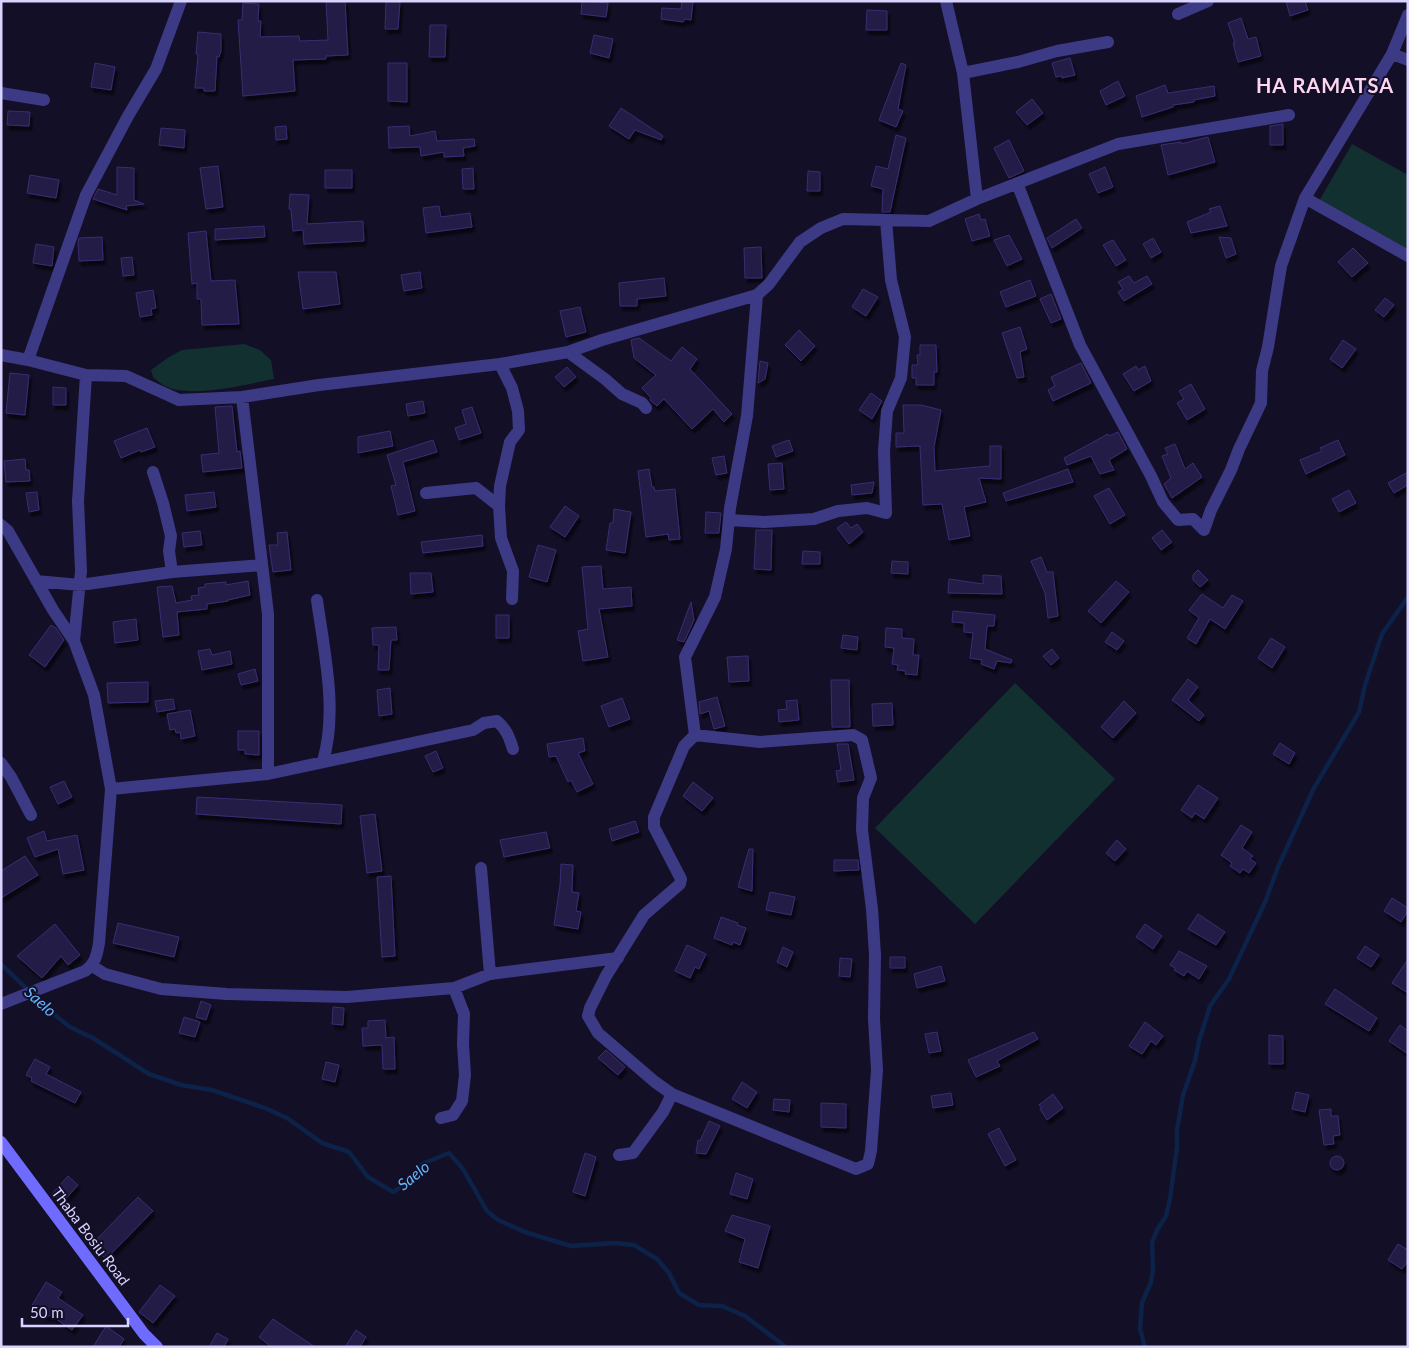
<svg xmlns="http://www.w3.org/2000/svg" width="1409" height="1348" viewBox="0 0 1409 1348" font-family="Lato,sans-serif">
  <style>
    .green { fill: #12302f }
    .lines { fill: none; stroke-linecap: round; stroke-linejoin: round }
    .stream { stroke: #0c2248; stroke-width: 4.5 }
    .building { fill: #241b47; stroke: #3b2d73; filter: url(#shadow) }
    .street { stroke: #3d3a85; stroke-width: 12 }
    .secondary { stroke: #6f6bff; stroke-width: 12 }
    .labels { text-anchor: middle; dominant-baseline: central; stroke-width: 4; stroke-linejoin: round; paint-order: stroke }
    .street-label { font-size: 15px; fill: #d9d4ff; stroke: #130f26 }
    .water-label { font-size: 16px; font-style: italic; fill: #62b6ff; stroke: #130f26 }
    .district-label { font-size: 20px; font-weight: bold; letter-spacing: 1px; fill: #ffd6f0; stroke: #130f26 }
  </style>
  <defs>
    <filter id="shadow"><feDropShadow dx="2.5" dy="4.5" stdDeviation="1" flood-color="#0009"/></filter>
  </defs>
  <rect width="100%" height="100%" fill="#130f26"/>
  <!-- green -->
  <path class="green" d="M1352,144L1408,175V252L1319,201Z
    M244,344L260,350L271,360L274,379C247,384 190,399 165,386C161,384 157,380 153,377L151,370L169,357L182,350Z
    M1015,683L1115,779L975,924L875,828Z"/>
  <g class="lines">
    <!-- stream -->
    <path class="stream" d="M1,964L51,1012L70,1027L93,1038L149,1074L181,1085L212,1090L265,1108L287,1118L322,1143L349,1152L368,1177L393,1192L409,1182L422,1164L449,1153L463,1169L487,1211L498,1220L525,1232L571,1246L615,1243L634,1245L657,1259L669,1273L679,1293L699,1305L722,1306L745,1316L786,1347
      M1145,1347L1140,1329L1142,1303L1151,1282L1153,1270L1152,1243L1157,1230L1166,1216L1170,1199L1177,1147V1130L1183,1095L1195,1061L1199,1041L1210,1006L1229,979L1266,900L1278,867L1314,788L1359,712L1365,685L1382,634L1408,597"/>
  </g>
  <!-- building -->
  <path class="building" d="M326,1H345L348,55L326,56V59L293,60L295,91L243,96L238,20H242L243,3L259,4L258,21H261L260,37L299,36L300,41L328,40Z
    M386,1L400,2L398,29H385Z
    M582,1L608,3L606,17L581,14Z
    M682,1H693L691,20L685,19L683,22L661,19L662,8L681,9Z
    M1286,1H1305L1308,10L1290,16Z
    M867,10L887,11V30H866Z
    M1241,18L1248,39L1256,37L1261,56L1238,62L1233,43H1235L1228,23Z
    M430,25H446L445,57H429Z
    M198,32L221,34V51L219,57L217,56L215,91H204V88H195L198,55L196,54Z
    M594,35L613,39L609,58L590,53Z
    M1070,58L1075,75L1062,78V76L1056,77L1052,63Z
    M95,63L115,67L111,90L91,87Z
    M388,63H407V102L388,101Z
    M901,63L906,65L898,109L903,111L896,127L879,120Z
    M1118,81L1125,96L1106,105L1100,91Z
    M1165,85L1168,93L1214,86L1215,96L1194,100V102L1173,105V107L1142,117L1136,96Z
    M1032,99L1043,113L1027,125L1016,112Z
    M621,108L663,136L661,140L635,130L629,139L609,126Z
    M8,111L30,112L29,126L7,125Z
    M1283,124V145H1270V126Z
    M286,126L287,139L276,140L275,127Z
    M409,126L410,136L435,131L437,141L474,139L475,146L463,148L464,156L444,157V152L421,156L420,147L389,148L388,127Z
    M161,128L185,130L184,148L159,145Z
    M896,135L906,138L890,212H882L883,189L871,186L876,166L888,169Z
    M1208,137L1215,162L1168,175L1161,145L1181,142V144Z
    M1009,140L1024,171L1009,178L994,148Z
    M218,166L223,207L206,209L200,168Z
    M117,167L134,168V200L144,204L126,206L127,210L93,199L98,189L117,195Z
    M1105,167L1113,187L1098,193L1089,174Z
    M473,168L474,189H463L462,169Z
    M325,170H352V188H325Z
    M808,171L820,172V191H807Z
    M30,175L59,180L56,198L27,193Z
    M290,194L309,195L307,224L363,221L364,241L304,244L303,230L293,231L291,209H289Z
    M439,206L441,217L470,213L472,227L426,233L423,208Z
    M1220,206L1227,226L1191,233L1187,222L1211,212L1209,209Z
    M979,214L981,220L985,219L990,236L972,241L965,219Z
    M1076,219L1082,228L1052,248L1047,238Z
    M264,226L265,237L215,240V229Z
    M206,231L211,281L235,280L239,324L202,325L201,299H197V283L192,284L188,233Z
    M1009,235L1022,259L1007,266L994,240Z
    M102,237L103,260L79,261L78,243L79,238Z
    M1219,237L1231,238L1236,254L1226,258Z
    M1153,238L1161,252L1151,258L1143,244Z
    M1113,240L1126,260L1116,266L1103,245Z
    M36,244L54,247L52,266L33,263Z
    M761,247L762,278H745L744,248Z
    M1353,248L1368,263L1352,277L1338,262Z
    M132,257L134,275L123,276L121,258Z
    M298,272H336L340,304L303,309Z
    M420,272L422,288L404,291L401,275Z
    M1129,276L1134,283L1147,276L1152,284L1124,301L1118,292L1123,289L1118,282Z
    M664,278L666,296L637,299V306H620L619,283Z
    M1030,280L1036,296L1006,307L1000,292Z
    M863,289L878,297L866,316L852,307Z
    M153,290L156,308L151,309L152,315L140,317L136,293Z
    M1051,294L1061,319L1051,323L1040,299Z
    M1385,298L1394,305L1384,317L1375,310Z
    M580,307L586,332L566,337L560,311Z
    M1020,327L1027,349L1020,352L1024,377L1017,378L1002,333Z
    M799,330L815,346L801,361L785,345Z
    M639,338L671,361L682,347L697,359L690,369L732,414L724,422L713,409L692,429L664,399L657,406L650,400L651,398L642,388L656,375L634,358L631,340Z
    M1343,340L1356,349L1342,368L1330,359Z
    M920,345H936L937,372H934V385H916V378H912V365H918L917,355H920Z
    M760,361L768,363L765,379L758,383Z
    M1081,363L1091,383L1053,401L1048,390L1055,386L1051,377Z
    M1136,366L1138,370L1145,366L1151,381L1134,391L1123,374Z
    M567,367L576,377L564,387L555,377Z
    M10,373L29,375L25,415L6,413Z
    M1191,384L1205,409L1187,420L1177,403L1184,399L1179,391Z
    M53,387L66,388V405H53Z
    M871,393L882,401L872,419L859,410Z
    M423,401L425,413L408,416L406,404Z
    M903,405H921L941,410L934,447L935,471L990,466V446H1001V479L979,478L986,502L964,507L970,536L949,540L942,504L923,505L920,446L896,447V433H904Z
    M232,406L237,452L240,451L242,468L203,472L201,455L219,453L215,407Z
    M472,407L481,433L459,440L455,428L466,424L462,410Z
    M147,428L155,447L141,452L140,450L121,458L114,441Z
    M390,431L393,446L358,453V437Z
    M1118,432L1127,449L1109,460L1114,470L1100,474L1091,456L1067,465L1064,458L1108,434L1109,436Z
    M433,440L437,452L403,462L415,511L398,515L391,486L396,485L387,455Z
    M789,440L793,451L776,457L772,446Z
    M1338,440L1345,455L1306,474L1300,460L1322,451L1320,448Z
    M1175,444L1185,469L1193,463L1202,477L1172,498L1164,484L1171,478L1162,456L1168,454L1165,448Z
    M724,456L727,473L716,475L712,458Z
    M25,459L26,470H29L30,481L6,482L4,461Z
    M782,463L784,489L770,490L768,464Z
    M649,469L652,487H654L655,491L675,489L680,539L669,540L668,534L646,537L638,471Z
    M1068,469L1073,482L1006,501L1003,493Z
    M1408,472V485L1394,493L1388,483Z
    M874,482L872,493L852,495L851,485Z
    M1109,488L1125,515L1110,524L1094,496Z
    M1349,490L1356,503L1339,512L1332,499Z
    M37,492L39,510L29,512L26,493Z
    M214,492L216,507L187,511L185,495Z
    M565,506L579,516L565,537L550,527Z
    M614,509L631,512L625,553L606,550L610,523H613Z
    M706,512L721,513L719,533H705Z
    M846,522L851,528L857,524L863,532L849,544L837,528Z
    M756,530H772L771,570L754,569Z
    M1162,530L1172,542L1161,550L1152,538Z
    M200,531L202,545L184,547L182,533Z
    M287,532L291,570L273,572L269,545H278L277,533Z
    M482,535L483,546L423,553L421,542Z
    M538,545L556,550L547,582L529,577Z
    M803,551L820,552V564H802Z
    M1041,557L1047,572H1053L1058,616L1048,618L1045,593L1031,561Z
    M892,561L908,562V574L891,573Z
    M601,566L603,589L631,587L632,606L599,609L608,657L583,661L578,631L588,629L582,567Z
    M1198,570L1208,580L1200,587L1193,580V575Z
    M410,573H431L433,592L411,594Z
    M983,575L1001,576L1002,594L948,593L949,579L983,584Z
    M248,581L250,595L228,600V601L207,604V609L177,612L179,635L163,637L157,587L172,586L176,603L192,600L191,596L199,595L198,588L205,587V584L226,582V585Z
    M1116,581L1129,592L1101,623L1088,611Z
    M1202,594L1223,608L1232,595L1243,601L1225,629L1210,619L1196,644L1187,638L1199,618L1189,610Z
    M691,602L694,620L684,642L677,640Z
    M953,611L995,615L994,626H987L985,649L1012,660L1011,663L997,661L994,669L981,664L982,660L970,658L973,633L964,632V623L952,622Z
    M496,615H509V638H496Z
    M136,619L138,640L115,643L113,622Z
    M51,625L56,628L64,640L45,667L29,655Z
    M396,627L397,640H391L389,670H378L379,645H373L372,628Z
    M886,628L902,629V638L914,639L913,655H919L917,675L905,674L906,671L897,670L898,665L892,664L894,648L885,647Z
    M1112,632L1124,641L1117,650L1105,642Z
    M843,635L858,637L857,650L841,648Z
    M1271,638L1285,647L1272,668L1258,658Z
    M210,649L212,655L230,651L232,664L202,670L198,651Z
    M1052,649L1059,658L1051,665L1043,656Z
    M748,656L749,681L729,682L727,657Z
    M255,669L258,681L241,685L238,674Z
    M1188,679L1198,687L1188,700L1204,715L1199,721L1172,700Z
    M831,680H849L850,727H832Z
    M148,682V702L108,703L107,683Z
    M390,688L392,714L379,716L377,690Z
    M717,697L725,726L714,729L709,711L700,714L699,702Z
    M622,698L630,719L609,727L601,706Z
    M173,699L175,709L157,712L155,701Z
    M797,700L799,720L779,722L778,710L787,709L786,701Z
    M1124,701L1136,713L1113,738L1101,727Z
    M892,703L893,725L873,726L872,704Z
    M190,710L195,736L181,739L180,732L176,733L175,729L170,730L167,714Z
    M238,731H259V755L245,754V750H238Z
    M583,738L585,751L578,753L593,784L577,792L571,780L568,782L556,756L549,757L547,744Z
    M1280,743L1295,753L1289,764L1273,754Z
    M837,744H848L854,780L838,782L836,771L841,770Z
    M436,751L443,768L433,772L425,756Z
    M64,781L72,797L58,804L50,787Z
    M693,782L713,798L702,811L683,796Z
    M1198,785L1218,798L1204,819L1195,813L1192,818L1181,810Z
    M197,797L342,805L341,824L196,814Z
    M375,814L382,871L367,873L360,816Z
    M635,821L639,832L612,841L609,829Z
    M1241,825L1252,832L1242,848L1253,856L1250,859L1256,863L1249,873L1243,869L1240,873L1230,866L1232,863L1221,855Z
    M44,831L47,841L77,835L84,870L63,874L58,849L35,857L27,838Z
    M546,832L550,848L504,857L500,840Z
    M1117,840L1126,849L1115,861L1106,853Z
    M749,849H753L752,891L738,887Z
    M25,856L38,875L1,898V871Z
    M834,860H858L859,870L834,871Z
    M561,864L573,865L572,892L579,893L576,911L581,912L578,929L554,925L560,885Z
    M391,876L395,956L382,957L377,877Z
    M770,892L795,897L791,915L766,910Z
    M1392,898L1408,908V911L1401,922L1384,911Z
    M1198,914L1225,932L1216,945L1188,929Z
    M721,917L738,923L737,925L746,928L740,945L733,942L732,945L714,938Z
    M118,923L179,937L174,957L113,943Z
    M55,924L80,955L68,965L61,956L42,978L17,956Z
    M1145,924L1162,936L1153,949L1136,937Z
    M687,945L706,954L699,969L695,967L690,978L675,971Z
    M1365,946L1379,955L1371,967L1357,958Z
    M783,947L793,952L787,967L777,962Z
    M1179,951L1207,966L1199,979L1187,971L1184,976L1174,970L1175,968L1170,965Z
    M890,957H905V968H890Z
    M840,958L852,959L850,977L839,976Z
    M1408,959V993L1392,983Z
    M941,966L945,981L917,988L914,974Z
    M1335,989L1377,1018L1369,1031L1325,1004Z
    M201,1001L211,1005L206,1020L196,1017Z
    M333,1007L344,1008L343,1025L332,1024Z
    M184,1017L200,1022L195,1037L179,1033Z
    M385,1020L386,1038L394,1037L395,1069H383L382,1045L363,1046L362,1028H368V1021Z
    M1145,1022L1163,1036L1156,1045L1151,1041L1142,1054L1129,1046Z
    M1400,1025L1408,1031V1054L1389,1041Z
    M937,1032L941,1051L929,1053L925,1034Z
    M1034,1032L1038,1039L997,1061L1000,1066L976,1077L968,1060Z
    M1269,1035L1283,1036V1064H1269Z
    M606,1050L625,1067L618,1075L598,1058Z
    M35,1059L50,1067L46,1074L81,1092L75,1103L31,1081L32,1078L26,1075Z
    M326,1062L339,1065L335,1082L322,1079Z
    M742,1082L757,1092L747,1108L732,1099Z
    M1296,1092L1309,1095L1305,1112L1292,1109Z
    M951,1093L953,1105L933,1108L931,1096Z
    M1053,1094L1063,1108L1047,1120L1040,1109L1042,1108L1039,1105Z
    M774,1099L790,1100L789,1112L773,1110Z
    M821,1103L846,1104V1128L821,1127Z
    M1331,1109V1116H1338L1340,1135L1333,1136L1334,1144L1324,1145L1319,1110Z
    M709,1121L720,1126L706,1154L696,1153L698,1140L700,1141Z
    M999,1128L1016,1160L1005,1166L988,1134Z
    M585,1153L596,1157L585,1196L573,1192Z
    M1330 1163a7 7 0 1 1 14 0a7 7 0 1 1-14 0Z
    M736,1173L753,1179L747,1199L730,1194Z
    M68,1176L78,1185L62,1203L52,1194Z
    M138,1197L153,1211L106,1259L91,1245Z
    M732,1215L770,1226L758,1268L739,1262L745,1239L725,1231Z
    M1398,1244L1408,1250V1261L1402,1269L1388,1260Z
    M46,1282L62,1292L58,1298L83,1315L72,1330L50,1315L48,1317L31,1307Z
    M160,1285L175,1296L153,1323L139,1312Z
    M273,1319L315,1347H271L259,1337Z
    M106,1326L124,1339L119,1347H93Z
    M356,1330L366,1337L360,1347H345Z
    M217,1333L228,1339L224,1347H209Z"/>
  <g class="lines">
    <!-- street -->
    <path class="street" d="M1178,14L1208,1
      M1392,54L1408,60
      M963,73L1018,62L1057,51L1108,42
      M1,93L44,100
      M1017,183L1080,345L1151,476L1163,502L1178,520L1193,519L1204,530L1211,510L1231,470L1239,449L1261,403L1262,371L1268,347L1281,266L1305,198L1392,54L1408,15
      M1305,198L1408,256
      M977,199L1118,144L1289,115
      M568,352L605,379L622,394L642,403L646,408
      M1,355L28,360L86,375L126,376L179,400L242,397L319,385L500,364L568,352L602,340L757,295
      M28,360L86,195L128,116L156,69L181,1
      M500,364L512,388L518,411L519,430L510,442L500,486L499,506L501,538L513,571L512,599
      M242,397L268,614V774
      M153,472L163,503L171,536L169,551L172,572
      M426,493L476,488L499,506
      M729,520L764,522L814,519L838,511L867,508L886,513L884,451L887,411L901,378L905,337L891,280L886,220
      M1,525L8,531L53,610L74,641L94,695L111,789L99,943C97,955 95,964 85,971L1,1004
      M36,581L80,585L172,572L262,565
      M317,600C324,651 338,711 323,761
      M74,641L81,571L78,501L86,375
      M695,735L760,742L853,735L862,740L871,778L863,798L862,830L872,909L875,955L874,1019L877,1070L871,1151L868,1164L856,1169L672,1094L655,1082L598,1033L588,1016L590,1008L606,976L644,915L680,884L681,879L654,827V817L684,746L695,735L685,657L715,597L726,549L730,508L747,416L757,295L769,284L800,242L821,228L843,219L929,221L977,199L963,73L946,1
      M1,763L11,777L31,815
      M111,789L268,774L473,730L484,723L497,721C506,729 509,736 513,749
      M481,868L490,974
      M92,966L105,974L161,989L227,994L347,997L454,988L490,974L618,958
      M441,1118L453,1115L462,1101L465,1075L463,1044L464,1014L454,988
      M619,1155L633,1153L663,1112L672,1094"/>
    <!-- secondary -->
    <path class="secondary" d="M1,1142L144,1334L157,1347"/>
  </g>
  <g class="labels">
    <!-- street labels -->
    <g class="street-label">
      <text transform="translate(91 1236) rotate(53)">Thaba Bosiu Road</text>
    </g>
    <!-- water labels -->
    <g class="water-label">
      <text transform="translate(41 1001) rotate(42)">Saelo</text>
      <text transform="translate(413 1175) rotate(-39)">Saelo</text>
    </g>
    <!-- district labels -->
    <g class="district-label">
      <text x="1325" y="85">HA RAMATSA</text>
    </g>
  </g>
  <!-- border -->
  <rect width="1409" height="1348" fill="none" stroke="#d9d4ff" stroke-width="5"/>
  <!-- scale -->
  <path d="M22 1318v8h106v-8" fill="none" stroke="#d9d4ff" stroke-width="2.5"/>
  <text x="30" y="1318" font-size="15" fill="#d9d4ff" stroke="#130f26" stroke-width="4" paint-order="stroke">50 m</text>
</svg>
